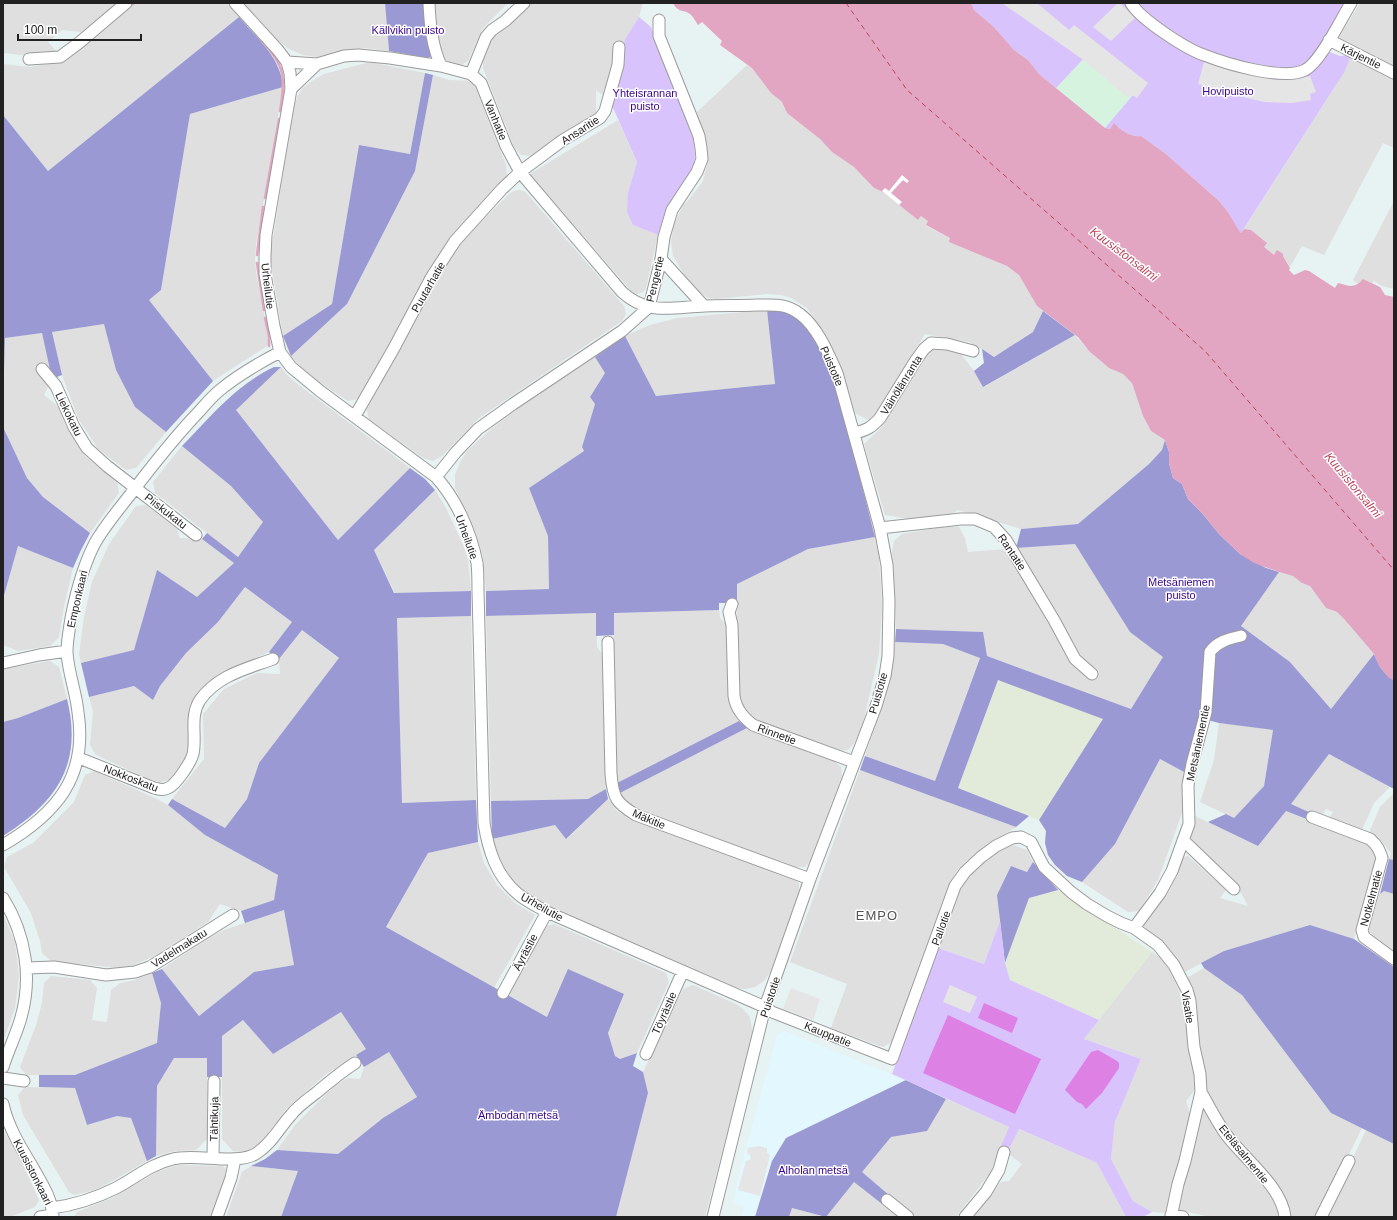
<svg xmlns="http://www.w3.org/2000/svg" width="1397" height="1220" viewBox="0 0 1397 1220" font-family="Arial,sans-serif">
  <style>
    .residential { fill: #dedfde }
    .commercial { fill: #d6f3e0 }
    .industrial { fill: #e2ebd9 }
    .education { fill: #e3f7ff }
    .forest { fill: #9a99d4 }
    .park { fill: #d9c3fd }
    .pitch { fill: #dd81e5 }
    .parking { fill: #e5e5e5 }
    .water { fill: #e2a5c2 }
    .pier { fill: #fff }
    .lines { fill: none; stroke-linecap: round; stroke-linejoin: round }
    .stream { stroke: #e2a5c2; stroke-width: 2.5 }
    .ferry { stroke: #b9455c; stroke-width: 1; stroke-dasharray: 5 4; stroke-linecap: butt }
    .minor-casing { stroke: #9b9b9b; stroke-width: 13 }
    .minor { stroke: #fff; stroke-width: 11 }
    .labels { text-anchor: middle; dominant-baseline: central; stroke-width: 3; stroke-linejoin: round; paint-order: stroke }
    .park-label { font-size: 11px; fill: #38048a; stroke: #fff }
    .street-label { font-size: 11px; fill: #212121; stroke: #fff }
    .water-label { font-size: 12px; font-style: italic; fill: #b9455c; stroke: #fff }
    .quarter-label { font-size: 13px; letter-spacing: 1px; fill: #545454; stroke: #fff }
  </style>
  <rect width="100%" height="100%" fill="#e7f2f2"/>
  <!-- residential -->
  <path class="residential" d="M3,3H118L81,32L62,30L48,42L56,51L30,56L3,53Z
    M135,3H227L239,17L48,171L3,115V64L30,67L63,61L103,31Z
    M242,3H385L389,51L365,48L324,58L303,55L289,49L274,37Z
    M432,3H508L483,28L468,61L461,65L444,63L435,42Z
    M527,3H643L639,17L625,39L610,101L596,90V113L584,123L566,131L531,156L521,155L514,147L483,68V57L493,34Z
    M1360,3H1394V70L1337,41Z
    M1351,56L1394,78V148L1383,143L1324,255L1302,246L1290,267L1283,256L1274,255L1264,247L1266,242L1251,230L1244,229L1345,71Z
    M366,63H374L425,73L410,154L359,145L332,304L283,336L270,258L293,110L297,97L303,88L312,81L324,74Z
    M747,65L752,68L771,93L782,102L787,113L820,139L832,152L854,167L874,188L883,192L918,220L921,216L928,221L926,226L950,238V242L1007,266L1019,275L1037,306L1043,311L1033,332L994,357L969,342L925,334L872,419L868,420L855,413L843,373L816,321L807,308L791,298L781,295L766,294L716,299L708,298L701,293L685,276L673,256L671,241L674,225L683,205L688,201L703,181L707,165V149L703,134L694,115Z
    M433,75L449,80L473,81L506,165L507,176L504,185L445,245L358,399L348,401L307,374L291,356L347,304L415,171Z
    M283,87L256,245L255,258L256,272L270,344L213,381L149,300L161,290L190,114Z
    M618,120L637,162L628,193L633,225L658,235L646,288L643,292L635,295L631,291L530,174Z
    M519,190L524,191L528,195L624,306L626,314L622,321L479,418L442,456L433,461L423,458L369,419L366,406L457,246L510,193L514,191Z
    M1394,201V289L1382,286L1374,281L1372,283L1363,279L1359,284L1357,283L1353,280Z
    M767,310L775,384L656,396L625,336L650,325L677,318Z
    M104,324L116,370L135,407L166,432L136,468L126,470L98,449L78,418L62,375L52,332Z
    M42,333L52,379L44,395L60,408L65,424L85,456L117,482L119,493L90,533L43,497L27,478L3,427L5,338Z
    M1075,335L1089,351L1109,368L1123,374L1132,383L1143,416L1151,431L1165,440L1162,450L1149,464L1078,524L1021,529L958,510L952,514L914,520L885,515L864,444L880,429L932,347L960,353L974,371L984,387Z
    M595,357L605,373L590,397L595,404L582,447L584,451L529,488L548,536L549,589L486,591L483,556L477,539L455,488V475L460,462L467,451L490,430L517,409Z
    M281,367L288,376L300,386L410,468L338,540L236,410Z
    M182,446L231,486L263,522L238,557L155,493L153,482Z
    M435,490L446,508L463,545L468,559L471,591L395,593L374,550Z
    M146,505L177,529L180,538L202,539L234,563L197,598L157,570L134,651L81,663L79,654L84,617L92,582L109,544L136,506Z
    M947,526L959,527L965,538L968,552L1006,549L1050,623L1084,675L1089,670L1078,656L1016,548L1075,544L1130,631L1164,657L1131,709L987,656L982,632L896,629L892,551L894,541L902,534Z
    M875,537L879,556L882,606L879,654L862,727L854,743L848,750L840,751L759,722L751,717L745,711L741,702L739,694L736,584L808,549Z
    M18,546L73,568L64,606L59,637L50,646L18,651L3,645V599Z
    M1279,572L1293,576L1302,583L1310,586L1326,608L1337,612L1345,620L1374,654L1331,709L1290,662L1241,626Z
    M245,587L292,622L269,652L215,677L189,709V754L169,780L157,783L96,755L90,745L93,711L89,697L134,686L153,700L160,686L186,653L218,622Z
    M719,610L720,618L726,624L729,702L739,721L617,783L613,613Z
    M596,613L597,647L604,656L606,789L588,799L491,801L486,616Z
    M471,616L476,800L402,803L397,618Z
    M302,630L339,659L259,763L247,799L225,828L172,799L204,759L203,714L224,689L257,673L280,674L279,659Z
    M895,642L943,644L980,657L935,781L865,756L885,696Z
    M50,661L59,667L67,699L18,718L3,722V669Z
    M1219,723L1273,729L1264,786L1234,818L1200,802L1214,760Z
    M747,728L757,733L834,761L841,767L842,776L811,860L805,867H795L637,810L627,803L620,793Z
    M1329,754L1391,786L1374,803L1362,830L1330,817L1333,812L1326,809L1321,818L1290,804Z
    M1160,759L1195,777L1158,880L1139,911L1128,912L1082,882L1115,844Z
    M860,770L1016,827L974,854L959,868L950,882L892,1042L883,1047L831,1028L847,984L790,962Z
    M94,771L155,798L168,805L205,835L278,875L274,900L241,911L220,904L208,922L155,956L131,966L119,968L51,961L42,953L40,941L31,913L4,867L7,857L33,843L74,802L85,775Z
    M1394,793V860L1389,859L1391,853L1378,837L1369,833L1380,807Z
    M608,799L617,811L628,818L792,878L799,883V893L771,971L764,981L755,987L745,989L735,987L543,903L517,886L500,864L492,839L555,825L567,839Z
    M1286,811L1369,845L1377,855L1354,939L1310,925L1224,951L1183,973L1143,925L1171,884L1180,858L1188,856L1226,890L1220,898L1248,906L1234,880L1188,840L1195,816L1258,846Z
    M478,842L484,863L497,885L515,903L535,915L494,988L386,927L428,853Z
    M1011,844L1027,850L1033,862L1027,872L1011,867L999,909L1000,921L984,964L938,948L960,889L968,875L980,864Z
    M1384,891L1394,894V951L1370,933L1367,927L1376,896Z
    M284,910L294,965L254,972L199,1016L162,969L210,937L224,930Z
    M3,914L15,942L19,976L15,1008L3,1042Z
    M554,924L666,973L669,982L637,1053L620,1059L615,1056L608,1033L624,995L547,1017L508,995L545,926Z
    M1152,952L1162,959L1168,968L1179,990L1197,1087L1186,1101L1191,1116L1166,1213L1152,1212L1133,1201L1111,1159L1115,1122L1141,1059L1084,1039Z
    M1204,968L1242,995L1331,1113L1362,1128L1318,1217H1290L1237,1145L1208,1098L1196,1041L1187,978Z
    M152,973L161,1003L157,1043L75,1075H26L20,1067L36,1025L42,1003L44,983L51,976L90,980L97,988L92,1020L107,1022L111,990L120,983L135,980Z
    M693,985L736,1004L744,1010L750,1017L753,1036L705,1217H616L648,1093L643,1072L683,989Z
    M341,1012L366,1049L325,1075L286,1109L261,1143L246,1152L233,1151L222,1139V1036L243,1020L273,1054Z
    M389,1052L417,1097L383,1118L338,1154L277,1150L295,1125L334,1086L348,1078L360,1079L364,1067Z
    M174,1058H207V1139L196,1150L175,1151L156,1156L157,1086Z
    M25,1087L75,1088L87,1125L117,1116L131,1118L147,1161L105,1185L95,1190L74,1195L69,1192L23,1115L18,1095Z
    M946,1099L1009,1127L1000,1148L991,1172L956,1217H917L861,1172L891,1137L927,1131Z
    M1202,1109L1208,1111L1235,1151L1276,1202L1280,1214L1279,1217H1211L1178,1210Z
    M1018,1129L1097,1163L1126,1217H973L1001,1182L1009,1181L1022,1164L1007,1153Z
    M3,1130L23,1164L39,1200L35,1207L10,1217H3Z
    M1366,1130L1394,1144V1212L1392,1217H1325Z
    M178,1165L223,1166L227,1171L210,1217H74L77,1212L112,1198L157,1172L165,1169Z
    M251,1166L299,1171L281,1217H226L242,1172Z
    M854,1182L898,1217H826Z
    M792,1208L825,1217H789Z"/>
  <!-- commercial -->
  <path class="commercial" d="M1087,55L1133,95L1105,128L1078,107L1056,88Z"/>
  <!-- industrial -->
  <path class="industrial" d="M998,680L1104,719L1039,820L958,788Z
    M1058,890L1152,952L1099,1020L1010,980L1005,963L1029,898Z"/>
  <!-- education -->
  <path class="education" d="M785,1031L906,1080L786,1138L772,1161L755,1217H742L744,1206L733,1203L737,1181L777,1035Z"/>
  <!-- forest -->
  <path class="forest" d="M385,3H426L432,56L428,58L389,51Z
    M239,17C257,38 281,58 283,87L190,114L161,290L149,300L213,381L166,432L135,407L116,370L104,324L52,332L62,375L52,379L42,333L5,338L3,408V115L48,171Z
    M425,73L433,75L415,171L347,304L291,356L283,336L332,304L359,145L410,154Z
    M767,310C772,311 778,310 783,311C812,320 828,362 837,388L875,537L808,549L737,584V603H719V610L614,613V635L596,636V613L486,616V591L549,589L548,536L529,488L584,451L582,447L595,404L590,397L605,373L595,357L625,336L656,396L775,384Z
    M1043,311L1075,335L983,387L974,371L984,363L982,349L994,357L1033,332Z
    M274,367H281L236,410L338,540L410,468L425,479L435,490L374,550L394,593L471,591V616L397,618L402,803L476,800L478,842L428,853L386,927L547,1017L568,969L624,994L608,1033L615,1056L620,1059L637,1053L633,1066L643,1072L648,1093L616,1217H281L298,1171L251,1166L265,1159L277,1150L338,1154L383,1118L417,1097L389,1052L364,1067L356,1055L366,1049L341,1012L273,1054L243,1020L222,1036V1077H207V1058H174L157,1086L156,1156L147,1161L131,1118L117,1116L87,1125L75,1088L39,1087V1075H75L157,1043L161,1003L152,973L162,969L199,1016L254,972L294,965L284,910L245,923L241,911L274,900L278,875L205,835L168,805L172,799L225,828L247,799L259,763L339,658L302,630L279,659L269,652L292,622L245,587L218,622L186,653L160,686L153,700L134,686L89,697L81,663L134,650L157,570L197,597L234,563L202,539L207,533L238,557L263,522L231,486L182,446C210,417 237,384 274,367Z
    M3,427L27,478L43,497L90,533L81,550L73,568L18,546L3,599Z
    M1165,440L1169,452V463L1173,478L1182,484L1188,499L1202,513L1219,534L1240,554L1266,568L1279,572L1241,626L1290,662L1331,709L1374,654C1378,664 1384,675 1394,680V789L1329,754L1291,804L1313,814L1309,820L1286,811L1258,846L1208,822L1226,814L1234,818L1264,786L1273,730L1219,723L1200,718L1186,773L1160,759L1115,844L1082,882L1067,876L1055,865L1048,855L1045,843L1046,831L1039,820L1103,719L998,680L958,788L1029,816L1016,827L860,770L865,756L935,781L980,658L943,644L895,642L896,629L983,632L987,656L1131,709L1163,657L1130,632L1075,544L1016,548L1021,529L1078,524L1149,464L1162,450Z
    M67,699C83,764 57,802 3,836V722L18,718Z
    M739,721L747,728L620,793L617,783Z
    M606,789L608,799L566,839L555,825L492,839L491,801L588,799Z
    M1389,859L1394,860V894L1384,891L1380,894Z
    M1033,862L1058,890L1029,898L1005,963L997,895L1011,866L1027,872Z
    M1310,925L1354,939L1394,967V1144L1331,1113L1242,995L1204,968L1201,963L1224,951Z
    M906,1080L946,1099L927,1131L891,1137L862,1172L889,1195L882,1204L854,1182L826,1217L792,1208L789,1217H755L772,1161L786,1138Z"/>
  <!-- park -->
  <path class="park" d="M970,3H1346L1327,51L1340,56L1348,55L1351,56L1345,71L1241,233L1238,231L1228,212L1219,201L1166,154L1141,136C1132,138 1121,130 1114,124L1110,129L1105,128L1133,95L1087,55L1056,88L1040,75L1028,60L1014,50L994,27L974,10L972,5Z
    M639,17L651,27L694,141L695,158L693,169L663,218L658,235L633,225L627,212L628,193L637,162L610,101L625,39Z
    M1000,921L1005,963L1010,980L1099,1020L1084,1039L1141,1059L1115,1122L1111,1159L1133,1201L1152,1212L1143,1217H1126L1097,1163L1019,1129L1007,1153L1000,1148L1009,1127L892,1074L938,948L984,964Z"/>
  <!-- pitch -->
  <path class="pitch" d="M984,1003L1018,1018L1012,1033L978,1018Z
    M948,1015L1041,1059L1015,1114L923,1073Z
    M1098,1050L1117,1061L1119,1063V1068L1102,1093L1086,1109L1082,1104L1077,1102L1065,1090L1091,1052Z"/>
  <!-- parking -->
  <path class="parking" d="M1002,3H1037L1069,30L1074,25L1148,83L1137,98L1132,95L1127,97L1082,59Z
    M1118,3H1120L1135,18L1111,41L1093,27Z
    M1204,62L1232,71L1276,80L1298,79L1310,76L1316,92L1310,94L1311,100L1292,103L1264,102L1227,93L1198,84Z
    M950,985L977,997L970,1013L943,1002Z
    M791,988L820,999L813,1020L783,1009Z
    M759,1146L767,1148V1153L770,1155L760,1196L738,1190L746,1161L751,1159L750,1155L747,1153L748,1148Z"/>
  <!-- water -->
  <path class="water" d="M673,3H970L972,5L974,10L994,27L1014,50L1028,60L1040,75L1105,128L1110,129L1114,123C1120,130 1132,138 1141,136L1166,154L1219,201L1228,212L1239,231L1241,233L1244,229L1251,230L1267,243L1264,247L1274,255L1277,250L1283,254V256L1290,268L1289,270L1294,275L1305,270L1309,271L1335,288L1338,283C1350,286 1354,289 1363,279L1380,287L1385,295L1394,297V680L1389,678L1379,666L1374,654L1345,620L1337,612L1326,608L1310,586L1302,583L1293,576L1279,572L1254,563L1240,554L1219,534L1202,513L1188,499L1182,484L1173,478L1169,463V452L1165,440L1151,431L1143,416L1132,383L1123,374L1109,368L1089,351L1078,337L1037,306L1019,275L1007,266L949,242L950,238L926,225L928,221L921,216L918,220L883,192L874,188L854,167L832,152L820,139L787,113L782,102L771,93L752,68L720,45L722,41L702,22L698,25C696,22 693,16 690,14C683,9 678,13 673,3Z"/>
  <!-- pier -->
  <path class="pier" d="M902,175L909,181L907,183L903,180L891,193L902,202L899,205L882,191L885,188L889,191Z"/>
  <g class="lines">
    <!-- stream -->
    <path class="stream" d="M130,6L134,3
      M258,36C283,65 287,72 280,111
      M265,198L279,119
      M257,255L263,207
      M257,263L264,310
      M265,318L269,336V346"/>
    <!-- ferry -->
    <path class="ferry" d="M846,3L907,90L1205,351L1394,570"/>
    <!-- minor casing -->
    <g class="minor-casing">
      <path id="minor" d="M235,3L278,50L287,62L290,73L291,89L266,235L265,256V274L274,326L280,352L291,367L320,391L436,477C457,500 471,533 477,563C478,572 478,582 478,591L484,823C488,849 496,876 518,894C526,901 537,906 547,912L765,1007L772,1012L892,1059L955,886L965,872L981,857L996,846L1012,838L1021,837L1031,842L1044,867L1071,892L1087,904L1107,916L1121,923L1134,928L1158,945L1174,965L1187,990L1190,1001L1194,1047L1200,1074L1201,1092L1185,1161L1178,1184L1171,1217
        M429,3C430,26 432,45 441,66
        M1131,3C1140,19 1186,49 1204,55C1227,64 1283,81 1305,70C1320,63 1341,19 1351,3
        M1329,40L1394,73
        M29,59L60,57L80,42L126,3
        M287,62L317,64
        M471,74L486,37L492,30L505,21L524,3
        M291,89L317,64L344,56L358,55L390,58L441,66L471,74L481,83L506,146L520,172L622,292C648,316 673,307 705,306C722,305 739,306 757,305C774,305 785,303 800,314C818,328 828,353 837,373L880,528L887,565L889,601L888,656L885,676L876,706L810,879L765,1007L713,1217
        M661,259L704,306
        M42,369L56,386L74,427L87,448L107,466L196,535
        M355,416L394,348L431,278L455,241L502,189L520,172L563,140L600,118L605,111L618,65L619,47
        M854,433C866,431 872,427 880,418L916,360L924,349L931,343L947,344L973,351
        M436,477L456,452L478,429L513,404L622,331L649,307L661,259L664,237L672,210L697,172L702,159L701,148L699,136L659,36V20
        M880,528L961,519H975L994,527L1006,540L1054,620L1075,659L1092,674
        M732,604L729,612L732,625L734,696C736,709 743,717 753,725L854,762
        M608,642L611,774C613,798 616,803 636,815L810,879
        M3,663L39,655L67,651
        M79,758L154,788C159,789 163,791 168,788C176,785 191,762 193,754C197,736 189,717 200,700C218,675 246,669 273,659
        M1312,817L1370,839C1377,845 1379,849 1382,858L1362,930L1364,937L1394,959
        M1183,840L1234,889
        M3,845C56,814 88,777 78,712C76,692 68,672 67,652C67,641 70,624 72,613C77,589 84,564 95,543C105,525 120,508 133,491C152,466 171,442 193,418C202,409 210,398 220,390C238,375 259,363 280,352
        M3,898C26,935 33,979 20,1021C15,1037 8,1051 3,1067
        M1134,928L1160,893L1172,871L1189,824L1188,785L1192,764L1206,712L1210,652C1217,642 1228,639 1241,636
        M27,968L54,967L106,975L135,972L150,967L233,915
        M503,993L547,912
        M646,1054L683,971
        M3,1078L24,1081
        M1201,1092C1209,1106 1216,1120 1225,1133C1242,1157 1282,1186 1285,1217
        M3,1104C8,1127 20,1146 32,1166C41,1182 52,1198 53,1217
        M213,1158L214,1081
        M887,1200L908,1217
        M52,1208C74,1205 96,1198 116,1188C135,1178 151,1164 173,1159C195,1153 239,1166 257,1153C273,1142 279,1128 291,1115C298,1106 307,1100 316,1093C329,1082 341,1072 355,1063
        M1171,1215L1183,1217
        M40,1217L53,1215
        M217,1217L231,1178L235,1159
        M965,1217L986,1192L999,1170L1004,1152
        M1321,1217L1349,1161"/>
    </g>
    <!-- minor -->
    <use href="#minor" class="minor"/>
  </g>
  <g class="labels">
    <!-- park labels -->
    <g class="park-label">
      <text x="408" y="30">Källvikin puisto</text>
      <text x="1228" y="91">Hovipuisto</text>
      <text x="645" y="93">Yhteisrannan<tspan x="645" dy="13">puisto</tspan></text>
      <text x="1181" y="582">Metsäniemen<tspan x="1181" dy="13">puisto</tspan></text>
      <text x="518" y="1115">Ämbodan metsä</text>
      <text x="813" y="1170">Alholan metsä</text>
    </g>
    <!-- street labels -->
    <g class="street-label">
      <text transform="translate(1361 56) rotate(26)">Kärjentie</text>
      <text transform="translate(496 120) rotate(68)">Vanhatie</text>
      <text transform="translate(580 130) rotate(-33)">Ansaritie</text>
      <text transform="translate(655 279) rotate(-77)">Pengertie</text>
      <text transform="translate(268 286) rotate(83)">Urheilutie</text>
      <text transform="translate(428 287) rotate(-60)">Puutarhatie</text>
      <text transform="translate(832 366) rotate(67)">Puistotie</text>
      <text transform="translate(901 385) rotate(-58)">Väinölänranta</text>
      <text transform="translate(69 414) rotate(64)">Liekokatu</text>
      <text transform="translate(166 511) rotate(38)">Piiskukatu</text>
      <text transform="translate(467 537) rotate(70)">Urheilutie</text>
      <text transform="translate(1012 552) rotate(56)">Rantatie</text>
      <text transform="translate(77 599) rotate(-77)">Emponkaari</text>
      <text transform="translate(878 693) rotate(-74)">Puistotie</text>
      <text transform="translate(777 734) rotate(20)">Rinnetie</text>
      <text transform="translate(1198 743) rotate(-78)">Metsäniementie</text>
      <text transform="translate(131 778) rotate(21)">Nokkoskatu</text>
      <text transform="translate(649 819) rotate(23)">Mäkitie</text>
      <text transform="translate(1371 898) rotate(-75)">Notkelmatie</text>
      <text transform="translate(542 907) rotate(29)">Urheilutie</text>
      <text transform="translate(941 928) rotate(-70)">Pallotie</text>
      <text transform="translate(179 948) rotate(-32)">Vadelmakatu</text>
      <text transform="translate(525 952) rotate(-62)">Äyrästie</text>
      <text transform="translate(770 997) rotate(-72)">Puistotie</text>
      <text transform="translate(1188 1007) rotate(81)">Visatie</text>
      <text transform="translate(664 1013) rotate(-66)">Töyrästie</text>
      <text transform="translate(828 1034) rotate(22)">Kauppatie</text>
      <text transform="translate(214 1119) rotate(-89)">Tähtikuja</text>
      <text transform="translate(1244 1154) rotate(51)">Eteläsalmentie</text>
      <text transform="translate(33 1172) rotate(63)">Kuusistonkaari</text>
    </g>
    <!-- water labels -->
    <g class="water-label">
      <text transform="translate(1124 254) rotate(37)">Kuusistonsalmi</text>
      <text transform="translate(1353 485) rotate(50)">Kuusistonsalmi</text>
    </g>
    <!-- quarter labels -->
    <g class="quarter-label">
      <text x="877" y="915">EMPO</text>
    </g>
  </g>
  <!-- border -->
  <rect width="1397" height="1220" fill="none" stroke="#212121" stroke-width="8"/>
  <!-- scale -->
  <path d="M18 34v6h123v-6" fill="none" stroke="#212121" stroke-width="2"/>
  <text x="24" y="34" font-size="12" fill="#212121" stroke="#ffffff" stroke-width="3" paint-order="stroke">100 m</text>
</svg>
